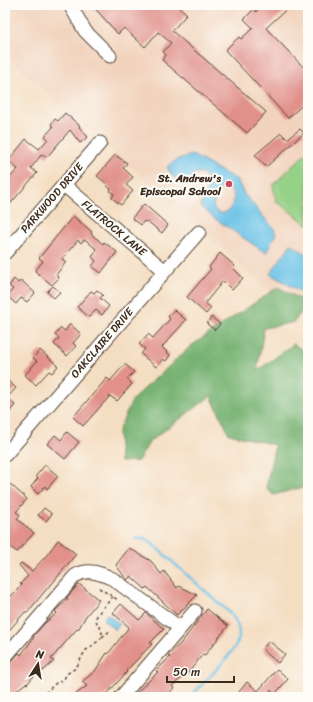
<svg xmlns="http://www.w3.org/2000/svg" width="313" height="702" viewBox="0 0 313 702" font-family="Sriracha,sans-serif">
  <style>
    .built { fill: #f2d4be }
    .green { fill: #95d186; stroke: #687e52 }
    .forest { fill: #78b373; stroke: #5a6e48 }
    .water { fill: #68c1e6; stroke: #527682; fill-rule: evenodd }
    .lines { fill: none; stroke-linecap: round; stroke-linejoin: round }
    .stream { stroke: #68c1e6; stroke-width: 2.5 }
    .building { fill: #e1908a }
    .minor-casing { stroke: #574537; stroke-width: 15 }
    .path { stroke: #574537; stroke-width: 1.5; stroke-dasharray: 3 3; stroke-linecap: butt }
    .minor { stroke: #fff; stroke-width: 13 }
    .poi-dot { fill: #d1495b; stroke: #fdfcf7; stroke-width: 1.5 }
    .labels { text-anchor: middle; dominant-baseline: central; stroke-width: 4; stroke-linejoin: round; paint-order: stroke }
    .poi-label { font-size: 11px; font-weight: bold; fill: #3b2a1e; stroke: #fdfcf7; text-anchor: end }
    .street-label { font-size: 11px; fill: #3b2a1e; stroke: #fdfcf7 }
  </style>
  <rect width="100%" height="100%" fill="#fdfcf7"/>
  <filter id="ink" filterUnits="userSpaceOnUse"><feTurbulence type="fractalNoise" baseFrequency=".025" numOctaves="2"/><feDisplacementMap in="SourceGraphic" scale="8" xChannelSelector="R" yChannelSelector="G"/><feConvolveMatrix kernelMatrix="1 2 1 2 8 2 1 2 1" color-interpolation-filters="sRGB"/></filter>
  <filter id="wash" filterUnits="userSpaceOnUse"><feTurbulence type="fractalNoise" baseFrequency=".012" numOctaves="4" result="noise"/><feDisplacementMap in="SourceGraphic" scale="16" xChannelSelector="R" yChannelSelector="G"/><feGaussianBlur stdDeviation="0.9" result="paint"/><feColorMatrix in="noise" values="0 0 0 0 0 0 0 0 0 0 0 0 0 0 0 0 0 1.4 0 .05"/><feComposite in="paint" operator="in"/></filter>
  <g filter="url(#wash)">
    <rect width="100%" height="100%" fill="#f4dec2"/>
    <!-- built -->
    <path class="built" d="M5,5H308V325L5,55Z"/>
    <!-- green -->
    <path class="green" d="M308,151V225L276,201L273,185Z"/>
    <!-- forest -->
    <path class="forest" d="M278,287L307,303L294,322L264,328L257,371L294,344L308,355V486L273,495L266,487L275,445L229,434L211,396L150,441L138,461L120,462L118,431L133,399L191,346Z"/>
    <!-- water -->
    <path class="water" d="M192,155L237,180L244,194L274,229L276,234L266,253L214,218L200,206L210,183C206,175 203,173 195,173L185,183L173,177L167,167L178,159ZM224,187C241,191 232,211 224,213C222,213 220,213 218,213L213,207C214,199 217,191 224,187Z
      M291,244L308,255V316L303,312L307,295L270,274Z
      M107,614L120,624L115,630L103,620Z"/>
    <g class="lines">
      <!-- stream -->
      <path class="stream" d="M135,539L141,538L148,540L230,613C236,620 240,627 239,636C238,651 202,684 190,697
        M5,580L7,581L5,584"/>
    </g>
    <g id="blocks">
      <!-- building -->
      <path class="building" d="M92,5H177L187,14L172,31L266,112L247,133L162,60L166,55L163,52L171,43L158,32L145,47L124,28L118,34Z
        M263,5H291L266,28L308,72V100L288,118L225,50L239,37L241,39L253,28L244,19L254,9L256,12Z
        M65,113L80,126L79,127L88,137L80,143L70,130L47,157L42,154L31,168L37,173L5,210V183L18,169L8,161L26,139L39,149L48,139L45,136L53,127L51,124L55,119L58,121Z
        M300,129L304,133L266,167L255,155L281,133L287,139Z
        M115,155L127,163L123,168L133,177L126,185L133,191L121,205L112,198L114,194L110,191L111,189L106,185L107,184L97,176Z
        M144,204L168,225L162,233L147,221L146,222L144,221L141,225L132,218Z
        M73,216L92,232L91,234L103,244L104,242L117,252L101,273L92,266L96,261L92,257L97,250L86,240H84L81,243L78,240L62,259L66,262L56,275L59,278L52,285L35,271L43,261L39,258Z
        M220,253L235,266L233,268L243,278L232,290L223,281L205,303L211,308L206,314L187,297L211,269L209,267Z
        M14,279L18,283L21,280L35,293L27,302L21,298L16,304L7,296L13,289L9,286Z
        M53,286L60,292L54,298L47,292Z
        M97,290L103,295L100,298L109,306L102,315L96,310L89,317L77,307L91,291L94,293Z
        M174,310L186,320L162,347L170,355L166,361L163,359L156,367L141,354L145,349L139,344L148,334L153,338L170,319L168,317Z
        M211,317L220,324L215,330L207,324Z
        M70,324L81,334L73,343L76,346L67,356L54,344L59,338L55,335L61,328L65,331Z
        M40,350L58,366L52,373L49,371L36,385L25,375L37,361L33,358Z
        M125,364L134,372L127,379L132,384L117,401L110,396L83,426L73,417L107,378L110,381Z
        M5,378L16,388L7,398L15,405L5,418Z
        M67,432L79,442L65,459L47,444L55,435L61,440Z
        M45,465L58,476L47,489L45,486L38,494L31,487L38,478L36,476Z
        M10,484L27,499L16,512L20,515L17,519L34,533L17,552L5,543V489Z
        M44,508L52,514L46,521L38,515Z
        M58,540L76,554L51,585H50L27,613L25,612L5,635V602L22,585L20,584L28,576L19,565L21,563L32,571L46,556Z
        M129,548L151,561L161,574L164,571L177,588L179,586L197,595L177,615L147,587L145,589L131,576L127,580L116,565Z
        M79,584L99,600L86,616L78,630L77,629L51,659L54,661L43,671L40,669L27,684L26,683L8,697H5V666L11,662L19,653L21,655L34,637L33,636L46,622L57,613L55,611L68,599L66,598Z
        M121,604L139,620L146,613L164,629L150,643L152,644L126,671L127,672L104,697H72L87,686L82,682L95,671L107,653L108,654L129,627L113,613Z
        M207,609L228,626L205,655L203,654L189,672L172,686L174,688L166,697H132L158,672L156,671L170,657L168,655L181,643Z
        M269,641L285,654L278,663L264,651V650L263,648Z
        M277,669L288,679L275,694L271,690L266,697H235L247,682L258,691Z"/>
    </g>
  </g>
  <g filter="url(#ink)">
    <use href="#blocks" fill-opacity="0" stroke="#574537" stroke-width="1"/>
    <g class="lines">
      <!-- minor casing -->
      <g class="minor-casing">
        <path id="minor" d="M70,5L85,31L110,56
          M64,185L165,271
          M5,253L100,143
          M5,455L199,232
          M5,657L75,576C88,568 100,573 113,579L180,628
          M121,697L195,611"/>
      </g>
      <!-- path -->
      <path class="path" d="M99,588L118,600
        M102,637L110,631
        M41,697L56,683L63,680L68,673L76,668L85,651L97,642L102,637C103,627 96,625 96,619C96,613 110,602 113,596"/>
      <!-- minor -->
      <use href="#minor" class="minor"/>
    </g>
  </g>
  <!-- markers -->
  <circle class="poi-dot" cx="229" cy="184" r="4"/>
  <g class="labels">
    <!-- poi labels -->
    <g class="poi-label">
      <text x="221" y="178">St. Andrew's<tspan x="221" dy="13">Episcopal School</tspan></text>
    </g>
    <!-- street labels -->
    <g class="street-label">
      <text transform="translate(52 198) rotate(-49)">PARKWOOD DRIVE</text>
      <text transform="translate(114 228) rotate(40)">FLATROCK LANE</text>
      <text transform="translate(102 343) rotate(-49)">OAKCLAIRE DRIVE</text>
    </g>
  </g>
  <!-- margin -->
  <rect width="313" height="702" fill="none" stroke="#fdfcf7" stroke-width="20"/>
  <!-- north arrow -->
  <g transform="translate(38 664) rotate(12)" stroke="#fdfcf7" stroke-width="3" paint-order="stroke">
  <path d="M0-3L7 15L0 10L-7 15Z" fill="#3b2a1e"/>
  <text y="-6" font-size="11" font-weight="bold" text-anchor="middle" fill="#3b2a1e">N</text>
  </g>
  <!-- scale -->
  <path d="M167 676v6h67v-6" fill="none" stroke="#3b2a1e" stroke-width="2"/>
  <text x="173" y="676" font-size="12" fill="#3b2a1e" stroke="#fdfcf7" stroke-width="3" paint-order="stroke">50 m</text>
</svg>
